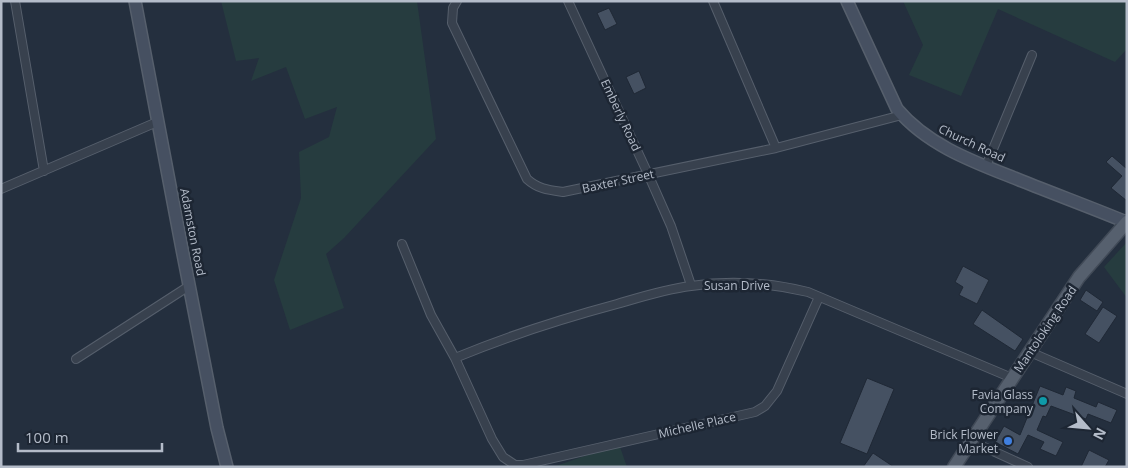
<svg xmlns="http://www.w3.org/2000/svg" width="1128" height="468" viewBox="0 0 1128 468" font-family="'Open Sans',sans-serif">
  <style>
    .green { fill: #263c3f }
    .building { fill: #455162; stroke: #1f2835 }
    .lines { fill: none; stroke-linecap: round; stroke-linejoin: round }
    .street-casing { stroke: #565f6c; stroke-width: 10 }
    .secondary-casing { stroke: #565f6c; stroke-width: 14 }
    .primary-casing { stroke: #414a57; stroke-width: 15 }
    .street { stroke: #38414e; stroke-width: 8 }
    .secondary { stroke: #465061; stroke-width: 11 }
    .primary { stroke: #56606e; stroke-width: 12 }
    .culture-dot { fill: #0f9aa8; stroke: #1d2633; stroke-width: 2 }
    .shop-dot { fill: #3f7fe0; stroke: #1d2633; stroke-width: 2 }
    .labels { text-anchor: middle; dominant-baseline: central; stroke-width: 5; stroke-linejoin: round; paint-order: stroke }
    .street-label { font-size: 12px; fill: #b4bcc9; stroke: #1d2633 }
    .poi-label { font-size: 12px; fill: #b4bcc9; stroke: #1d2633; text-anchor: end }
  </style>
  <rect width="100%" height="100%" fill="#242f3e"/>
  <!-- green -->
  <path class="green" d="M221,1H417L436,139L344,238L326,254L344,308L290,330L274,280L301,198L299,152L329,137L337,107L305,119L286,67L251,81L259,58L236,61Z
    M903,1H1127V49L1115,62L998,9L961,96L909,75L923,45Z
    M1127,242V298L1104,267Z
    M619,444L627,467H553Z"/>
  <!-- building -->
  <path class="building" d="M609,8L617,24L605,30L597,13Z
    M639,71L646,88L634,94L626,77Z
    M1112,156L1127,169V201L1111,188L1122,176L1106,162Z
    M963,266L989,280L977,304L959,295L963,287L955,282Z
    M1086,290L1103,302L1097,311L1080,300Z
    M1103,307L1117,316L1099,343L1085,334Z
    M982,310L1023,339L1015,351L973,324Z
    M867,378L894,389L867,454L840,443Z
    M1040,386L1063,395L1066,387L1076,391L1074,398L1096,407L1098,402L1117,410L1111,423L1088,414L1086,419L1051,406L1046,417L1043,416L1037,430L1063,442L1056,456L1040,449L1044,442L1028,435L1018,454L995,442L1004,426L1020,435Z
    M1089,450L1109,460L1105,467H1081Z
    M873,453L894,467H863Z"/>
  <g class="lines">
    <!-- street casing -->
    <g class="street-casing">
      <path id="street" d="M15,1L44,171
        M457,1L453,8L452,23L527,179C538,189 548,190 563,192L776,148L902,115
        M568,1L648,174L671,226L691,285
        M713,1L776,148
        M986,166L1032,55
        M1,189L157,122
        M402,244L431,315L455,358L492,439L503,457L515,465H523L755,412L765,406L777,391L819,297
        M1030,352L1127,394
        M455,358C508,336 561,319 617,304C641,297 666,289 691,286C729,280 771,283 808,292L1012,378
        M76,359L189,286
        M971,441L1028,467"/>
    </g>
    <!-- secondary casing -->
    <g class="secondary-casing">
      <path id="secondary" d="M135,1L182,249L217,428L227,467
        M847,1L897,109C929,147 977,163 1022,181C1057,195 1092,208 1126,222"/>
    </g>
    <!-- primary casing -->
    <g class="primary-casing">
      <path id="primary" d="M954,467L1079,277L1127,222"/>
    </g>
    <!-- street -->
    <use href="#street" class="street"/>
    <!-- secondary -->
    <use href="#secondary" class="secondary"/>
    <!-- primary -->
    <use href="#primary" class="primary"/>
  </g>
  <!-- markers -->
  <circle class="culture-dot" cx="1043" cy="401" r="5"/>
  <circle class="shop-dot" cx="1008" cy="441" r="5"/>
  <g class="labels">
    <!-- street labels -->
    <g class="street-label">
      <text transform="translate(621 115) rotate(65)">Emberly Road</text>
      <text transform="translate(972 143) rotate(25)">Church Road</text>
      <text transform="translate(618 181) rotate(-12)">Baxter Street</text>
      <text transform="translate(193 232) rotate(79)">Adamston Road</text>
      <text x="737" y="285">Susan Drive</text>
      <text transform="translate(1045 329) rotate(-56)">Mantoloking Road</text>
      <text transform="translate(697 425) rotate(-13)">Michelle Place</text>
    </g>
    <!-- poi labels -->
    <g class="poi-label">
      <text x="1033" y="394">Favia Glass<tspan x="1033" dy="14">Company</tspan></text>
      <text x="998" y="434">Brick Flower<tspan x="998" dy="14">Market</tspan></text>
    </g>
  </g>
  <!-- border -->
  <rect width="1128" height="468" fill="none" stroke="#b4bcc9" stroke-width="5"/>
  <!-- north arrow -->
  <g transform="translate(1088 428) rotate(117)" stroke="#1d2633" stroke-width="4" paint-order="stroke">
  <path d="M0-4L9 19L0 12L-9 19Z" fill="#b4bcc9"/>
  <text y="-8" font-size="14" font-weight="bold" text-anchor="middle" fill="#b4bcc9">N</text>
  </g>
  <!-- scale -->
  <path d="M18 443v8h144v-8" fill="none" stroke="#b4bcc9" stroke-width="2.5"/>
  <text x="25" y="443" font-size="15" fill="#b4bcc9" stroke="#1d2633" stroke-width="4" paint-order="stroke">100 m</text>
</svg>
